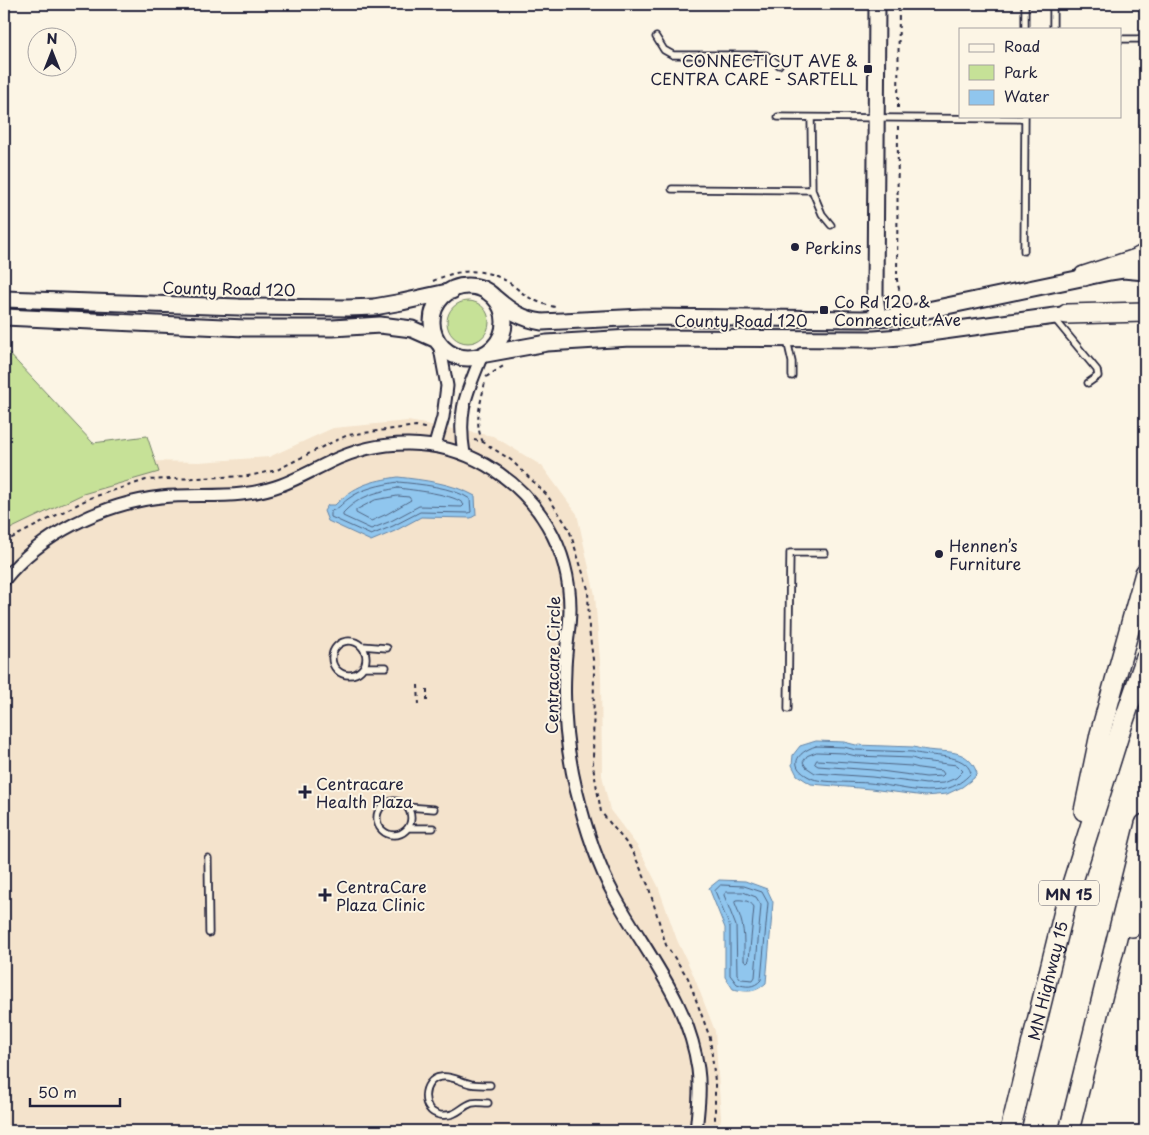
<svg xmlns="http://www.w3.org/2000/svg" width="1149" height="1135" viewBox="0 0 1149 1135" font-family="'Playpen Sans',sans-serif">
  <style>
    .built { fill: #f4e3cc }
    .green { fill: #c6e197; stroke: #748269 }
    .water { fill: #90c6ee; stroke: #6484a6 }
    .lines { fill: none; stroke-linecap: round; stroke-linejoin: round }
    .shore { stroke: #4e6483; stroke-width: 1 }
    .service-casing { stroke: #22223b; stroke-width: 9 }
    .minor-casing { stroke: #22223b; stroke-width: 15 }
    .tertiary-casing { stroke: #22223b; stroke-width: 19 }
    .trunk-casing { stroke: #22223b; stroke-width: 22 }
    .path { stroke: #22223b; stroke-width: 2; stroke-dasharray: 4 4; stroke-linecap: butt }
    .service { stroke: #fcf5e5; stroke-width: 5.5 }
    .minor { stroke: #fcf5e5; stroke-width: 11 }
    .tertiary { stroke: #fcf5e5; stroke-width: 15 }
    .trunk { stroke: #fcf5e5; stroke-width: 19 }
    .poi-dot { fill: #22223b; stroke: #fcf5e5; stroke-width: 2 }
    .labels { text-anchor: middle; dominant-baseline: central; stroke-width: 4; stroke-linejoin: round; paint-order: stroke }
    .shield { fill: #fcf5e5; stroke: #63616e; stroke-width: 1 }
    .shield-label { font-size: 15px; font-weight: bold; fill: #22223b }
    .poi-label { font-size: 16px; fill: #22223b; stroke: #fcf5e5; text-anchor: start }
    .street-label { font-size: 16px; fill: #22223b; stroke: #fcf5e5 }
  </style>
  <rect width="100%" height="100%" fill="#fcf5e5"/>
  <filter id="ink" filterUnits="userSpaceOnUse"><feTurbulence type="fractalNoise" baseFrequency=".02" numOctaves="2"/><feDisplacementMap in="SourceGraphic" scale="10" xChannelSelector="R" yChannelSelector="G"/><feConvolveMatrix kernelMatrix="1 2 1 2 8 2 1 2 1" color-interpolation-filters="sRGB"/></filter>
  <g filter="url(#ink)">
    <!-- built -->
    <path class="built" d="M408,421L493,436L542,466L577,514L595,595L601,675L602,775L610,810L638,847L658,886L677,940L693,974L715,1031L721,1118L719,1131H4V516L145,461L199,462L269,457L333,428Z"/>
    <!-- green -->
    <path class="green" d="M447 322a21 21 0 1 1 42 0a21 21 0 1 1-42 0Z
      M4,348L93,443L147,436L159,472L83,494L8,530L4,536Z"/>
    <!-- water -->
    <path class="water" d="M398,477C423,480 452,483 475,496L476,515L471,518L421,517L395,531L371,541L328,521L324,511L328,505H335C355,485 371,481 398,477Z
      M816,741L844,742L856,745L914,747C940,756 966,743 977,773L974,778L962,787L947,794L925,796L871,789L811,784L797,775L792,765L793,755L800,746Z
      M719,880L745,881L767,889L773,902L766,983C755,993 747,992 733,989L725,977V928L709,888Z"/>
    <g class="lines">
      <!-- shore -->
      <path class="shore" d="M398,482C419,484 453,487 470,499L471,512L469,513L420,512L393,526L371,535L331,517V511C339,509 341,504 348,499C363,488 380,485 398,482Z
        M398,488C411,490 458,494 464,505L462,507L419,506L391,521L371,529L343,516V513C359,496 376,492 398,488Z
        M398,496L409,497L411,500L387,514L371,521L356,513V510L375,500Z
        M816,746L844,747L856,750L913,752C931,758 965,752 971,773C965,780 955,787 945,789C921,795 893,785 869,783C857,782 820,783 811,778C788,767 795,753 816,746Z
        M817,752L843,753L856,756L912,758L921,761L957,765L963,771L956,778L944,783L926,784L872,777L815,773L806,767L803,762L807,756Z
        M817,760L911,766L919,768L942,771L944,774L942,776L926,777L873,770L818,766L815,764Z
        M721,885L744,886L762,892L768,903L761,980C754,988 746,987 737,984L730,975V927L715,891Z
        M727,892H743L756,897L761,905L755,977L753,980L741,979L737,974L736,926L724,895Z
        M736,900C742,899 751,901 754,907L749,960L747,962L744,960C744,934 745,927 735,903Z"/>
      <!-- service casing -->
      <g class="service-casing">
        <path id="service" d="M1053,4V29
          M1025,29V4
          M656,37L664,50L673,55H766L779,65
          M1120,39H1145
          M778,117L1025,119
          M811,118L812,190L822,214L831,225
          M672,189L812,190
          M1024,251L1025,116
          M1054,318L1097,370L1098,376L1088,383
          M787,340L792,362V376
          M332 658a17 17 0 1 1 34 0a17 17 0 1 1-34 0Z
          M362,646L387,648
          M365,667H386
          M788,709L790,553H825
          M377 818a17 17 0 1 1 34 0a17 17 0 1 1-34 0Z
          M407,807L434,809
          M408,828H433
          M208,858L209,933
          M488,1103C483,1103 477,1102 472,1103C460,1107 458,1117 440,1115C420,1112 421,1079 441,1077C451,1075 461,1082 471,1084C477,1085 484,1085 490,1085"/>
      </g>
      <!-- minor casing -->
      <g class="minor-casing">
        <path id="minor" d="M435,445L443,417L447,386L439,343
          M464,454C457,410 466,395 482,355
          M4,580C41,534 102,504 161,497C188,494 215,497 242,494C279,490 297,478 330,462C379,438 438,437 486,465C538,495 570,548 570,609C570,630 565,651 565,671C563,711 567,751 576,789C585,826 596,862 614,895C645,952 689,1002 698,1069C701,1089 698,1111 696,1131"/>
      </g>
      <!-- tertiary casing -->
      <g class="tertiary-casing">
        <path id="tertiary" d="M877,4L875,295L878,318
          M432 322a36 36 0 1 1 72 0a36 36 0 1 1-72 0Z
          M495,298C510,311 522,319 542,322L643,317L864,319L891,317L918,312L1110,272L1123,270L1145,272
          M4,299L239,307L348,308L374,307L402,302L452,291
          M4,317L245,328H333L380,325L412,329L437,340
          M486,354L547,343L630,338L874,339L900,337L1077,313"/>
      </g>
      <!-- trunk casing -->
      <g class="trunk-casing">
        <g id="trunk">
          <path d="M1084,276L1136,259L1145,254"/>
          <path d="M1067,314L1145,312"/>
          <path d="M1084,811L1100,734L1145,573"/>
          <path d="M1132,927L1145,882"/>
          <path id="s1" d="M1010,1131L1066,903L1119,735L1145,660"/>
          <path d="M1069,1131L1145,824"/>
        </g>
      </g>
      <!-- path -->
      <path class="path" d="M898,108L899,4
        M898,126L897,280L900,293
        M433,281C458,269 484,267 508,282C515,286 522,294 530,298C537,302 547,305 555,307
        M486,377L505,365
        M474,440L483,442L511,460L547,495L569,529L588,589L589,629L594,667L593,766L601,812L632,850L648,885L666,945L688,978L710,1038L715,1081V1125L714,1131
        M483,442C473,422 481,403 485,382
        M4,542L90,498L146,480L248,476L277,470L324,446L348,435L416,426L428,429
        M418,685L419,705
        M427,701V686"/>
      <!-- service -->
      <use href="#service" class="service"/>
      <!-- minor -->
      <use href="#minor" class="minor"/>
      <!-- tertiary -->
      <use href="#tertiary" class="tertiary"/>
      <!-- trunk -->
      <use href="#trunk" class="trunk"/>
    </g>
  </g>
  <!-- markers -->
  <g class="poi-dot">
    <rect x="863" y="64" width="10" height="10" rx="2.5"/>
    <circle cx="795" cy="247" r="5"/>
    <rect x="819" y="305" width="10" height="10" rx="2.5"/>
    <circle cx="939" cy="554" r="5"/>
    <path d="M302.5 784.5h5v5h5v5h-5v5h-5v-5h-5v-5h5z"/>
    <path d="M322.5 887.5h5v5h5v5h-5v5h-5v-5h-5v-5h5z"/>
  </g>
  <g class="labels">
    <!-- shield labels -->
    <rect class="shield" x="1039" y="880.5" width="60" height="25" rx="4"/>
    <g class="shield-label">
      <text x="1069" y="893">MN 15</text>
    </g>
    <!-- poi labels -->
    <g class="poi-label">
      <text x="858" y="60" text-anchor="end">CONNECTICUT AVE &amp;<tspan x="858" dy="18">CENTRA CARE - SARTELL</tspan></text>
      <text x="805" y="247">Perkins</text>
      <text x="834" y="301">Co Rd 120 &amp;<tspan x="834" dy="18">Connecticut Ave</tspan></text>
      <text x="949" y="545">Hennen’s<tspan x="949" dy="18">Furniture</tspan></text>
      <text x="316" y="783">Centracare<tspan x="316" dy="18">Health Plaza</tspan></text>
      <text x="336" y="886">CentraCare<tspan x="336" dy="18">Plaza Clinic</tspan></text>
    </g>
    <!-- street labels -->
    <g class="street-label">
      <text transform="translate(229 288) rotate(1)">County Road 120</text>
      <text x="741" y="320">County Road 120</text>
      <text transform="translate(552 665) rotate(-89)">Centracare Circle</text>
      <text stroke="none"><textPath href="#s1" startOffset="155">MN Highway 15</textPath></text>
    </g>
  </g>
  <!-- margin -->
  <rect width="1149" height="1135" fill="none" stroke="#fcf5e5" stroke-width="20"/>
  <rect x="10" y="10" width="1129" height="1115" fill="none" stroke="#22223b" stroke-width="2" filter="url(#ink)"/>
  <!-- legend -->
  <rect x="959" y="28" width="162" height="90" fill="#fcf5e5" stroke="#a5a1a1"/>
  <rect x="969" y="44" width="25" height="8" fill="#fcf5e5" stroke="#a5a1a1"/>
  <text x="1004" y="52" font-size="15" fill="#22223b">Road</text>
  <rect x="969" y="65" width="25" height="15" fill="#c6e197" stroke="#a5a1a1"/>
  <text x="1004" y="78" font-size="15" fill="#22223b">Park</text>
  <rect x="969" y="90" width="25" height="15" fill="#90c6ee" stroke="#a5a1a1"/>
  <text x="1004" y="102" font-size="15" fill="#22223b">Water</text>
  <!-- north arrow -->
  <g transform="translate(52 52)"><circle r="24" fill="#fcf5e5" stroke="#a5a1a1"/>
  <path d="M0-4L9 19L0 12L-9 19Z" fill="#22223b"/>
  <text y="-8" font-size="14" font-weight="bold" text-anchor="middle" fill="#22223b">N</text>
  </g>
  <!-- scale -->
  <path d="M30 1098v8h90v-8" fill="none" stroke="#22223b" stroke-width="2.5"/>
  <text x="38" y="1098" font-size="15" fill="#22223b" stroke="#fcf5e5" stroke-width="4" paint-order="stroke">50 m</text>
</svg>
